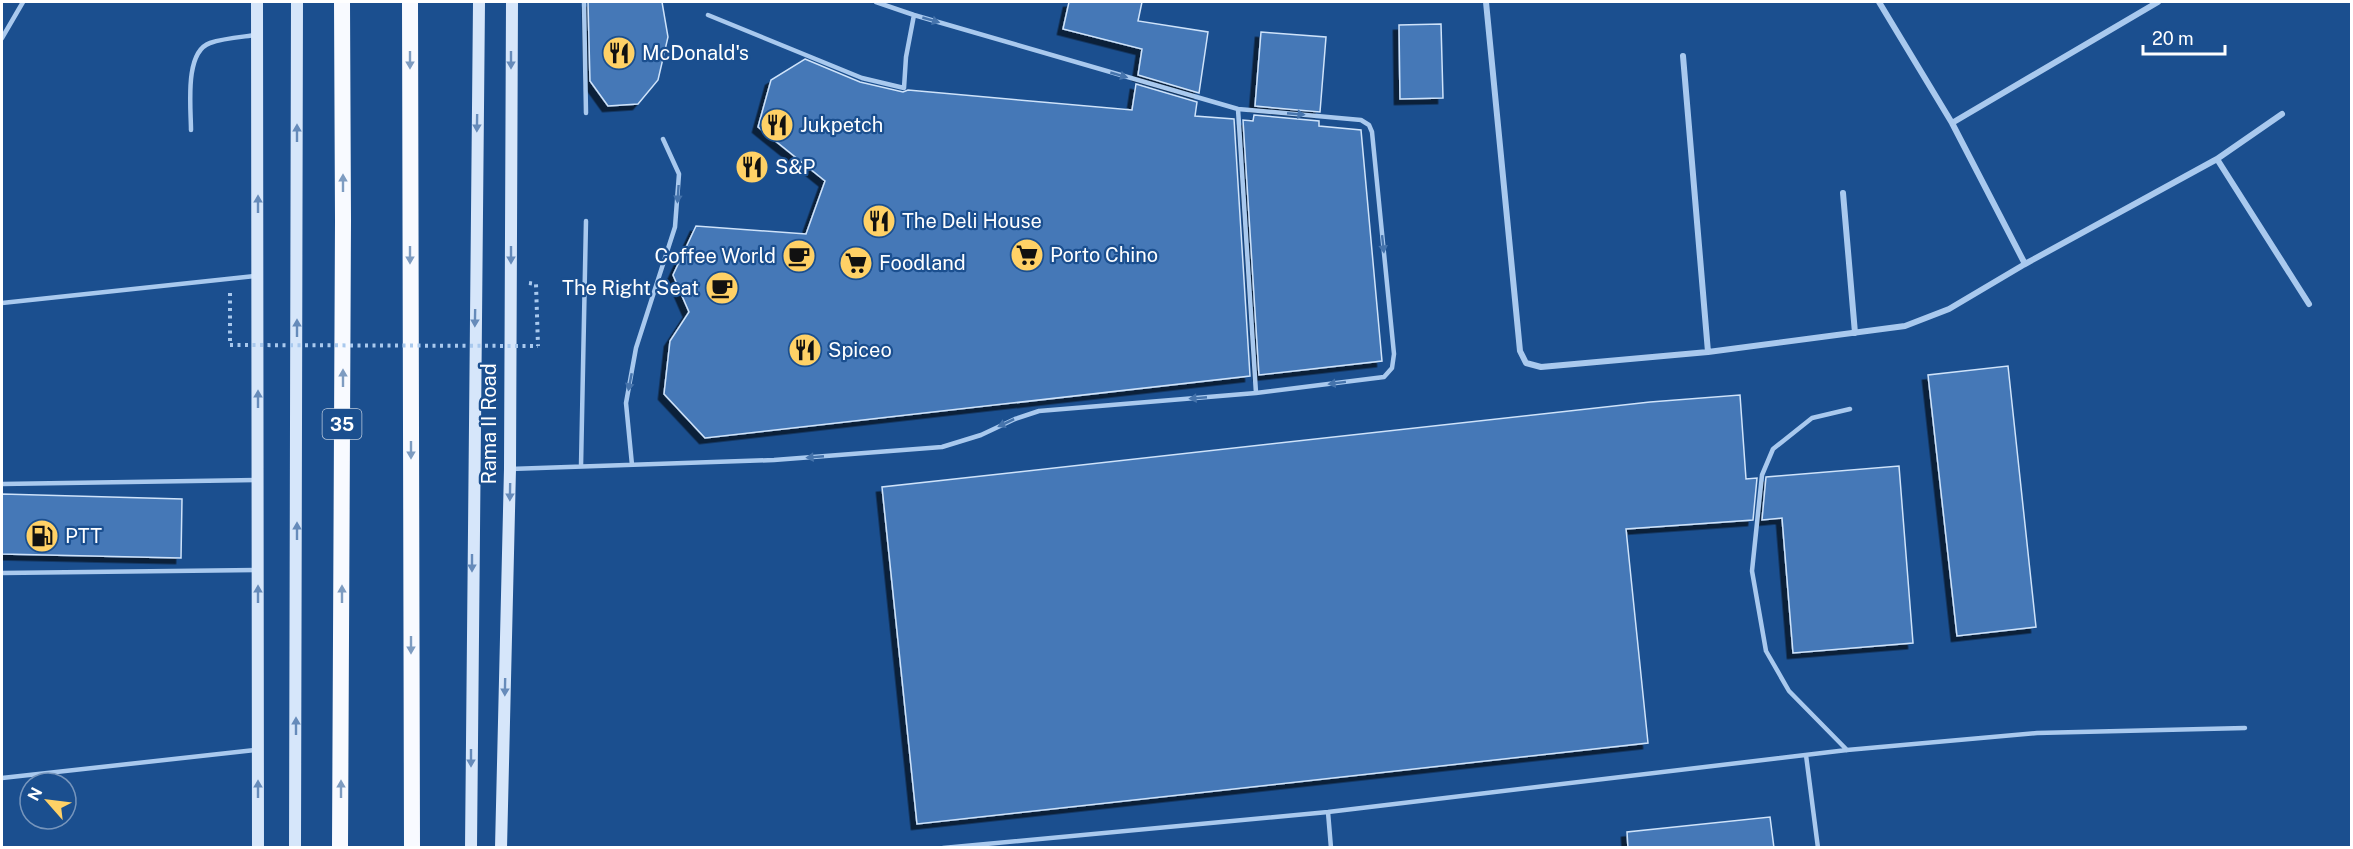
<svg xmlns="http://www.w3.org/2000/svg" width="2353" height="849" viewBox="0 0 2353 849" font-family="'Public Sans',sans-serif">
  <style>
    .building { fill: #4478b7; stroke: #cfe3fa; stroke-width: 1.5; filter: url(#shadow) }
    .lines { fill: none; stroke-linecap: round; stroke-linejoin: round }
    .path { stroke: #a9c9ee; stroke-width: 4; stroke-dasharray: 3 4.5; stroke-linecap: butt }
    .service { stroke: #a9c9ee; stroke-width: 4.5 }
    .minor { stroke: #a9c9ee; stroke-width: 6 }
    .secondary { stroke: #d6e6fa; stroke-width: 12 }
    .trunk { stroke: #f8faff; stroke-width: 16 }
    .path-bridge { stroke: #a9c9ee; stroke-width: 4; stroke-dasharray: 3 4.5; stroke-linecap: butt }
    .oneway { fill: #4674ac }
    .oneway2 { fill: #7e9cc1 }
    .oneway3 { fill: #668bba }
    .labels { text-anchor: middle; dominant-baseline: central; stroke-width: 4.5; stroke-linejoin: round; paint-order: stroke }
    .shield { fill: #1b4f8f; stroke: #bbcadd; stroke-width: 1.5 }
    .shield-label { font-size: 18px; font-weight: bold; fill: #fff }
    .poi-label { font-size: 20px; fill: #fff; stroke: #1b4f8f; text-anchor: start }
    .street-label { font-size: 20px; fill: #fff; stroke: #1b4f8f }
  </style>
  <defs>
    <filter id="shadow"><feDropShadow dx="-5.5" dy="5.5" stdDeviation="0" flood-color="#0009"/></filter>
  </defs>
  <rect width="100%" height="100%" fill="#1b4f8f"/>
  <!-- building -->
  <path class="building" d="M588,2H662L668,37L658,80L638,104L608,106L590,81Z
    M1069,2H1142L1138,21L1208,32L1199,93L1138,75L1142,49L1063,29Z
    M1441,24L1443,98L1400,99L1399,25Z
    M1261,32L1326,37L1320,112L1255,106Z
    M805,59L860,82L903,92L908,90L1132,110L1136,84L1197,102L1195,116L1234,119L1250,376L705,438L664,394L670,341L689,312L673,275L696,226L806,234L825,181L758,127L771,80Z
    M1254,115L1319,121V126L1361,130L1382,361L1259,375L1243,120L1253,121Z
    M2008,366L2036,627L1957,636L1928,375Z
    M1740,395L1746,479L1757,478L1753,520L1626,529L1648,743L917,824L882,487L1650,402Z
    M1899,466L1913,643L1793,653L1782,518L1762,520L1766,477Z
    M2,494L182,499L181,558L2,554Z
    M1770,817L1774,848H1628L1627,832Z"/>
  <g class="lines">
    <!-- path -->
    <path class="path" d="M529,283L536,284L538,346
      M230,293V345"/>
    <!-- service -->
    <path class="service" d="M584,2L586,113
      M708,15L862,78L904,88L906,57L914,15
      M2,38L23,2
      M1238,109L1256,393
      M191,130C191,108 184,52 210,43C224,38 242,37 256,35
      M2,303L255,276
      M632,465L626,403L636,348L675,227L679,174L663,139
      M581,466L586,221
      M510,469L774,460L942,447L981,435L1015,419L1039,411L1256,393L1384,377L1392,368L1394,354L1372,132L1369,125L1361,120L1238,109L914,15L876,2
      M2,484L257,480
      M2,573L258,570
      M1847,750L1789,691L1766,651L1752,571L1762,475L1773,449L1812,418L1850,409
      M1806,755L1818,848
      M2,778L255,750
      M1328,812L1331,848
      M943,848L1328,812L1847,750L2037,733L2245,728"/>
    <!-- minor -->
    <path class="minor" d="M1486,2L1520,351L1526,363L1541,367L1708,352L1905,326L1949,309L2025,264L1952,123L1879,2
      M1683,56L1708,352
      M1952,123L2158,2
      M2217,159L2282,114
      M1843,193L1855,333
      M2025,264L2217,159L2309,304"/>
    <!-- secondary -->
    <path class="secondary" d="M257,2L258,848
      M295,848L297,2
      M471,848L479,2
      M501,848L510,469L512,2"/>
    <!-- trunk -->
    <path class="trunk" d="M410,2L412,848
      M340,848L343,221L342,2"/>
    <!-- path-bridge -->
    <path class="path-bridge" d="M230,345L538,346"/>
  </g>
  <!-- one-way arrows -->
  <defs><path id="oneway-solid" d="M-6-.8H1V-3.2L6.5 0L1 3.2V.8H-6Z" transform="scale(1.5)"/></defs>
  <g class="oneway">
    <use href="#oneway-solid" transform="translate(931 20) rotate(16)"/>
    <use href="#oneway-solid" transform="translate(1119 75) rotate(16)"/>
    <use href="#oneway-solid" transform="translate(1296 114) rotate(5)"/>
    <use href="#oneway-solid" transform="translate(678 194) rotate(94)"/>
    <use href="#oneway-solid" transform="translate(1383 244) rotate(84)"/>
    <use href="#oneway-solid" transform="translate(630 382) rotate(101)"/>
    <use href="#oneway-solid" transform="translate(1337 383) rotate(173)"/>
    <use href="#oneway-solid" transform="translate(1198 398) rotate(175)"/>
    <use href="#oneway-solid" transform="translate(1006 423) rotate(155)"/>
    <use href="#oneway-solid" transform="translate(815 457) rotate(175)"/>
  </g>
  <g class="oneway2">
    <use href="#oneway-solid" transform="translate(410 60) rotate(90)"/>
    <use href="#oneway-solid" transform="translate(343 183) rotate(-90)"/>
    <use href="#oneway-solid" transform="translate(410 255) rotate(90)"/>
    <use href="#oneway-solid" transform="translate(343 378) rotate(-90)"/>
    <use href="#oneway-solid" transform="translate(411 450) rotate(90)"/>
    <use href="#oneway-solid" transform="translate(342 594) rotate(-90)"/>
    <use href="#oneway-solid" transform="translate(411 645) rotate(90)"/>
    <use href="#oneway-solid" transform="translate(341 789) rotate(-90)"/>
  </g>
  <g class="oneway3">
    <use href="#oneway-solid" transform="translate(511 60) rotate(90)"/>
    <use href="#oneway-solid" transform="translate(477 123) rotate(91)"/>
    <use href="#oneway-solid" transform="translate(297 133) rotate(-90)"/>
    <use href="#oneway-solid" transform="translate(258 204) rotate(-90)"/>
    <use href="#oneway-solid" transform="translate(511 255) rotate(90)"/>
    <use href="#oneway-solid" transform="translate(475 318) rotate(91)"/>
    <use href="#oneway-solid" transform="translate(297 328) rotate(-90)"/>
    <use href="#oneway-solid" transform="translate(258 399) rotate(-90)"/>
    <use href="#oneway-solid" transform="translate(510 492) rotate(91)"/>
    <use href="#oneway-solid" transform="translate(297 531) rotate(-90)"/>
    <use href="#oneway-solid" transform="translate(472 563) rotate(90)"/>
    <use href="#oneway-solid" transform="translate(258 594) rotate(-90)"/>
    <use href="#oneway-solid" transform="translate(505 687) rotate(91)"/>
    <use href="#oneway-solid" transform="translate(296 726) rotate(-90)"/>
    <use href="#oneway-solid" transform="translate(471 758) rotate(90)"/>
    <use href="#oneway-solid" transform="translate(258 789) rotate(-90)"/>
  </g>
  <!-- icons -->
  <defs>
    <g id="restaurant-disc" transform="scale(1.725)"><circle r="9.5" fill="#ffd166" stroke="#1b4f8f"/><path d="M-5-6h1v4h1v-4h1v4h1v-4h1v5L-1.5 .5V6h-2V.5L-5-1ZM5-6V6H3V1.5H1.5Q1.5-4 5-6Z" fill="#111"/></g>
    <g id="supermarket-disc" transform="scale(1.725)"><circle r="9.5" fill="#ffd166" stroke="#1b4f8f"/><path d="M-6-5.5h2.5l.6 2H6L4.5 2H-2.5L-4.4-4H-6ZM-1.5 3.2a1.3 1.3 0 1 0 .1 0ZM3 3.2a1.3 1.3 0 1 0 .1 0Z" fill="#111"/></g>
    <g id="cafe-disc" transform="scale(1.725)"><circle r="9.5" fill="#ffd166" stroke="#1b4f8f"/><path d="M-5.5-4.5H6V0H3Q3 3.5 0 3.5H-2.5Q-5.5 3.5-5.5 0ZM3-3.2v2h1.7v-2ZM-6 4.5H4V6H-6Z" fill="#111"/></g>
    <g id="fuel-disc" transform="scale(1.725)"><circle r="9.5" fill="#ffd166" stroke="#1b4f8f"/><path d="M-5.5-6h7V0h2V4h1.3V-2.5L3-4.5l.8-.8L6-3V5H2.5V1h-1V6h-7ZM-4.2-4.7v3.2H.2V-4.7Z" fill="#111"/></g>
  </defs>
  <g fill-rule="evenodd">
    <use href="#restaurant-disc" x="619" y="53"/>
    <use href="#restaurant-disc" x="777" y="125"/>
    <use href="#restaurant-disc" x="752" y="167"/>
    <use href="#restaurant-disc" x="879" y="221"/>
    <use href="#supermarket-disc" x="1027" y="255"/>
    <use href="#cafe-disc" x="799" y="256"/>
    <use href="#supermarket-disc" x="856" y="263"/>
    <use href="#cafe-disc" x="722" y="288"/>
    <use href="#restaurant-disc" x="805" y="350"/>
    <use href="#fuel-disc" x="42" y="536"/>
  </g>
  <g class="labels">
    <!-- shield labels -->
    <rect class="shield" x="322.5" y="409" width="39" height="30" rx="4.5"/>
    <g class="shield-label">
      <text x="342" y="424">35</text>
    </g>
    <!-- poi labels -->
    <g class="poi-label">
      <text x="642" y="53">McDonald's</text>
      <text x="800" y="125">Jukpetch</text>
      <text x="775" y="167">S&amp;P</text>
      <text x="902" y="221">The Deli House</text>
      <text x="1050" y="255">Porto Chino</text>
      <text x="776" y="256" text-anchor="end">Coffee World</text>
      <text x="879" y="263">Foodland</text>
      <text x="699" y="288" text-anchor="end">The Right Seat</text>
      <text x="828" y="350">Spiceo</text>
      <text x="65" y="536">PTT</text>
    </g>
    <!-- street labels -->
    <g class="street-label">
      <text transform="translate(489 424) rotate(-90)">Rama II Road</text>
    </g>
  </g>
  <!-- border -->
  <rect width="2353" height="849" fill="none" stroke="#ffffff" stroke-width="6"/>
  <!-- north arrow -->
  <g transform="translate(48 801) rotate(298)"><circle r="28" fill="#1b4f8f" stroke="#7695bc" stroke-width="1.5"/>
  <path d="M0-4.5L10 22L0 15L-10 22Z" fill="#ffd166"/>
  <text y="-9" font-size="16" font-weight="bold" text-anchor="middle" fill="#ffffff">N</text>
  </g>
  <!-- scale -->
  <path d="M2143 45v9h82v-9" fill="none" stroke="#ffffff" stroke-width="3"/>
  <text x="2152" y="45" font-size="18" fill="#ffffff" stroke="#1b4f8f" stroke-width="4.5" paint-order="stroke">20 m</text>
</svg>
